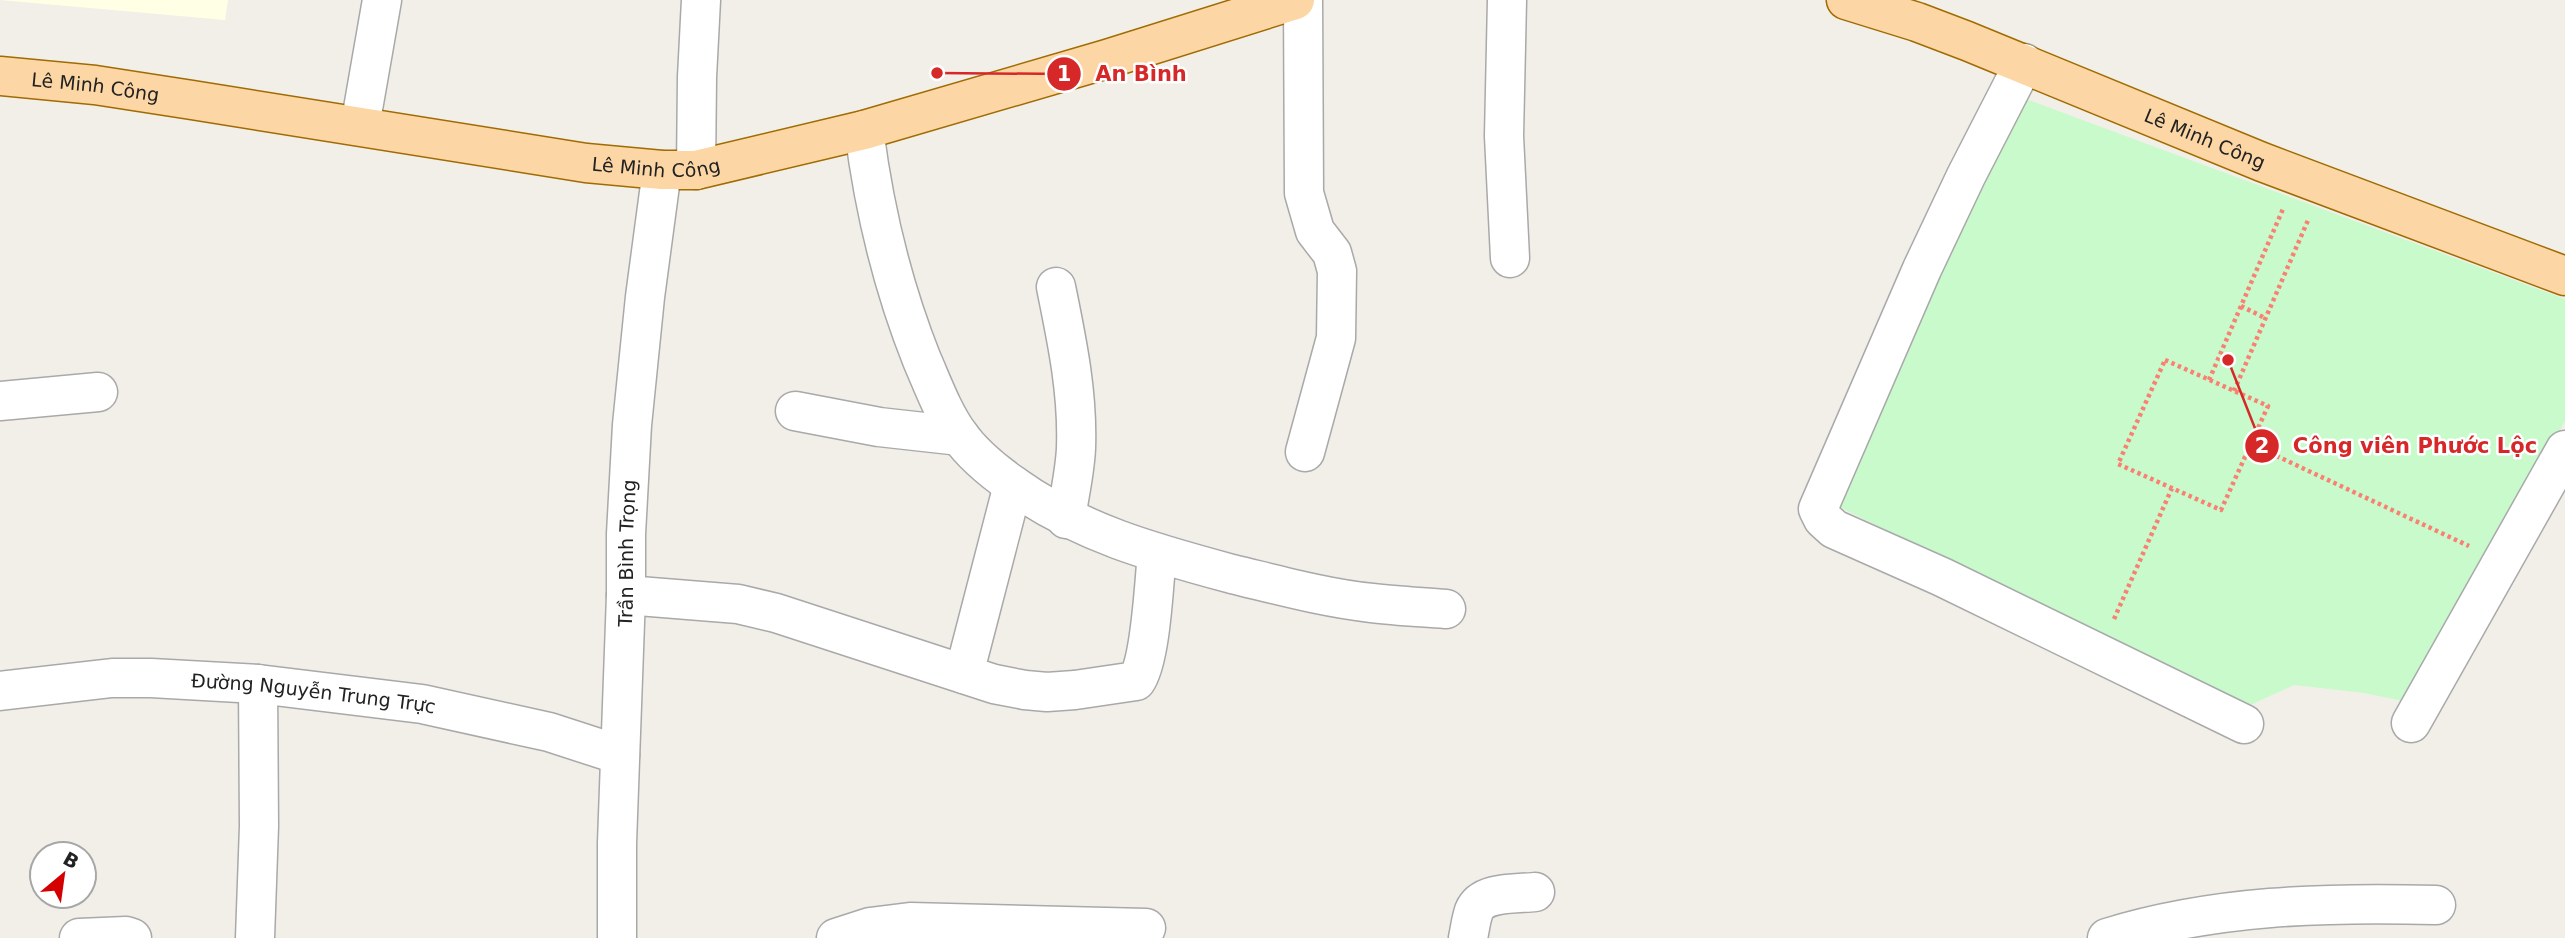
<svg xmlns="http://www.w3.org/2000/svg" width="2565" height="938" viewBox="0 0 2565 938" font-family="'DejaVu Sans',sans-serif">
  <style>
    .education { fill: #ffffe5 }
    .park { fill: #c8facc }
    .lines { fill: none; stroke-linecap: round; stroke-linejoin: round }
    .minor-casing { stroke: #a9a9a9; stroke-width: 41 }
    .major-casing { stroke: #a06b00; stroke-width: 41 }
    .path { stroke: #fa8072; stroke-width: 4.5; stroke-dasharray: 3.5 3.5; stroke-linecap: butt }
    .minor { stroke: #fff; stroke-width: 38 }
    .major { stroke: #fcd6a4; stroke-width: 38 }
    .labels { text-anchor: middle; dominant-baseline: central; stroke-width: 5; stroke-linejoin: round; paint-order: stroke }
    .street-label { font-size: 19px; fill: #222; stroke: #fff }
    .leader { fill: none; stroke: #d62828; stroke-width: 2.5 }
    .callout-dot { fill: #d62828; stroke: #fff; stroke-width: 2.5 }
    .mark-label { font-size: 21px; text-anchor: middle; font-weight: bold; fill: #fff }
    .callout-label { font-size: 21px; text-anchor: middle; font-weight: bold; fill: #d62828; stroke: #fff; stroke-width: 5; stroke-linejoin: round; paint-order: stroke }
  </style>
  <rect width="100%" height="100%" fill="#f2efe9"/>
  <!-- education -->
  <path class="education" d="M0,0H228L225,20Z"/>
  <!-- park -->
  <path class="park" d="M2010,93L2565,299V421L2413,703L2364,693L2294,685L2246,707L1827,501Z"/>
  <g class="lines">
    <!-- minor casing -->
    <g class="minor-casing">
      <g id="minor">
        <path d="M1303,0L1304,193L1315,231L1332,253L1337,271L1336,338L1305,452"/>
        <path d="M1507,0L1504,136L1510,258"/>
        <path d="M2024,63L1966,176L1922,269L1818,509L1823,519L1834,529L1942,577L2244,724"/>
        <path d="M360,126L382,0"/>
        <path d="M864,130C874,209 892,285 922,360C933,385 943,413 959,435C974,456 993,471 1013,485C1080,533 1154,553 1232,574C1278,585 1325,598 1372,603C1396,606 1421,607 1446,609"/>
        <path d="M696,170L697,77L701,0"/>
        <path d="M1056,287C1067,341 1078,393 1076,448C1075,472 1069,496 1066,519"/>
        <path d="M0,401L98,392"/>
        <path d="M795,411L879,427L960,436"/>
        <path d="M626,595L738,604L776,613L994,684L1025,690L1047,692L1075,690L1136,681C1151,661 1154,582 1157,553"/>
        <path d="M964,674L1013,485"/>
        <path id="s1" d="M0,691L112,678H151L258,684L422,704L549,732L620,755"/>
        <path d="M2411,723L2565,450"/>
        <path d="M79,938L126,936L132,938"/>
        <path d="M255,938L259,826L258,684"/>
        <path id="s2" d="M617,938V843L626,595V534L632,425L645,297L662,170"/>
        <path d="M836,938L870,927L910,922L1146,928"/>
        <path d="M1468,938C1470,929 1471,919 1474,911C1482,891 1517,894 1535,892"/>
        <path d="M2107,938C2213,905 2326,902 2436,905"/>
      </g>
    </g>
    <!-- major casing -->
    <g class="major-casing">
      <g id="major">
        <path id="s3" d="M1846,0L1917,22L1967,41L2262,162L2565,276"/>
        <path id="s4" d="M0,76L95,85L192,100L586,163L662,170H696L864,130L1107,59L1295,0"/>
      </g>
    </g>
    <!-- path -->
    <path class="path" d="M2241,306L2265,318
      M2165,360L2268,406L2221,510L2118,464Z
      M2209,380L2283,209
      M2234,391L2309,218
      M2251,444L2469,546
      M2114,619L2172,488"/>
    <!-- minor -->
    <use href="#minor" class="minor"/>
    <!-- major -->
    <use href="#major" class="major"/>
  </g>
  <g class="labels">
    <!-- street labels -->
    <g class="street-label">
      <text stroke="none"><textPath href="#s4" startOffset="96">Lê Minh Công</textPath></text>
      <text stroke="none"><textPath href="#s3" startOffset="385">Lê Minh Công</textPath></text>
      <text stroke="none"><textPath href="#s4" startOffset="663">Lê Minh Công</textPath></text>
      <text stroke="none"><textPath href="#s2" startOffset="385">Trần Bình Trọng</textPath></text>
      <text stroke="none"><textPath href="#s1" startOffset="315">Đường Nguyễn Trung Trực</textPath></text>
    </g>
  </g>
  <!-- callouts -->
  <path class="leader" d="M937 73L1064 74M2228 360L2262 446"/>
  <g class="callout-dot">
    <circle cx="937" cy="73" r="7"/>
    <circle cx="2228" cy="360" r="7"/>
    <circle cx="1064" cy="74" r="18"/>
    <circle cx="2262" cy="446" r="18"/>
  </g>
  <g class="mark-label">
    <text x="1064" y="81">1</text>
    <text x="2262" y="453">2</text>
  </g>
  <g class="callout-label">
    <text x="1141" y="81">An Bình</text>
    <text x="2415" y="453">Công viên Phước Lộc</text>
  </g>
  <!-- north arrow -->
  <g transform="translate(63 875) rotate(29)"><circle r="33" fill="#ffffff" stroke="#a7a7a7" stroke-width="2"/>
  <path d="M0-5L12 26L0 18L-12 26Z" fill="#d40000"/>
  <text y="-10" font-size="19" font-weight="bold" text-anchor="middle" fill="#222222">B</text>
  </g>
</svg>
